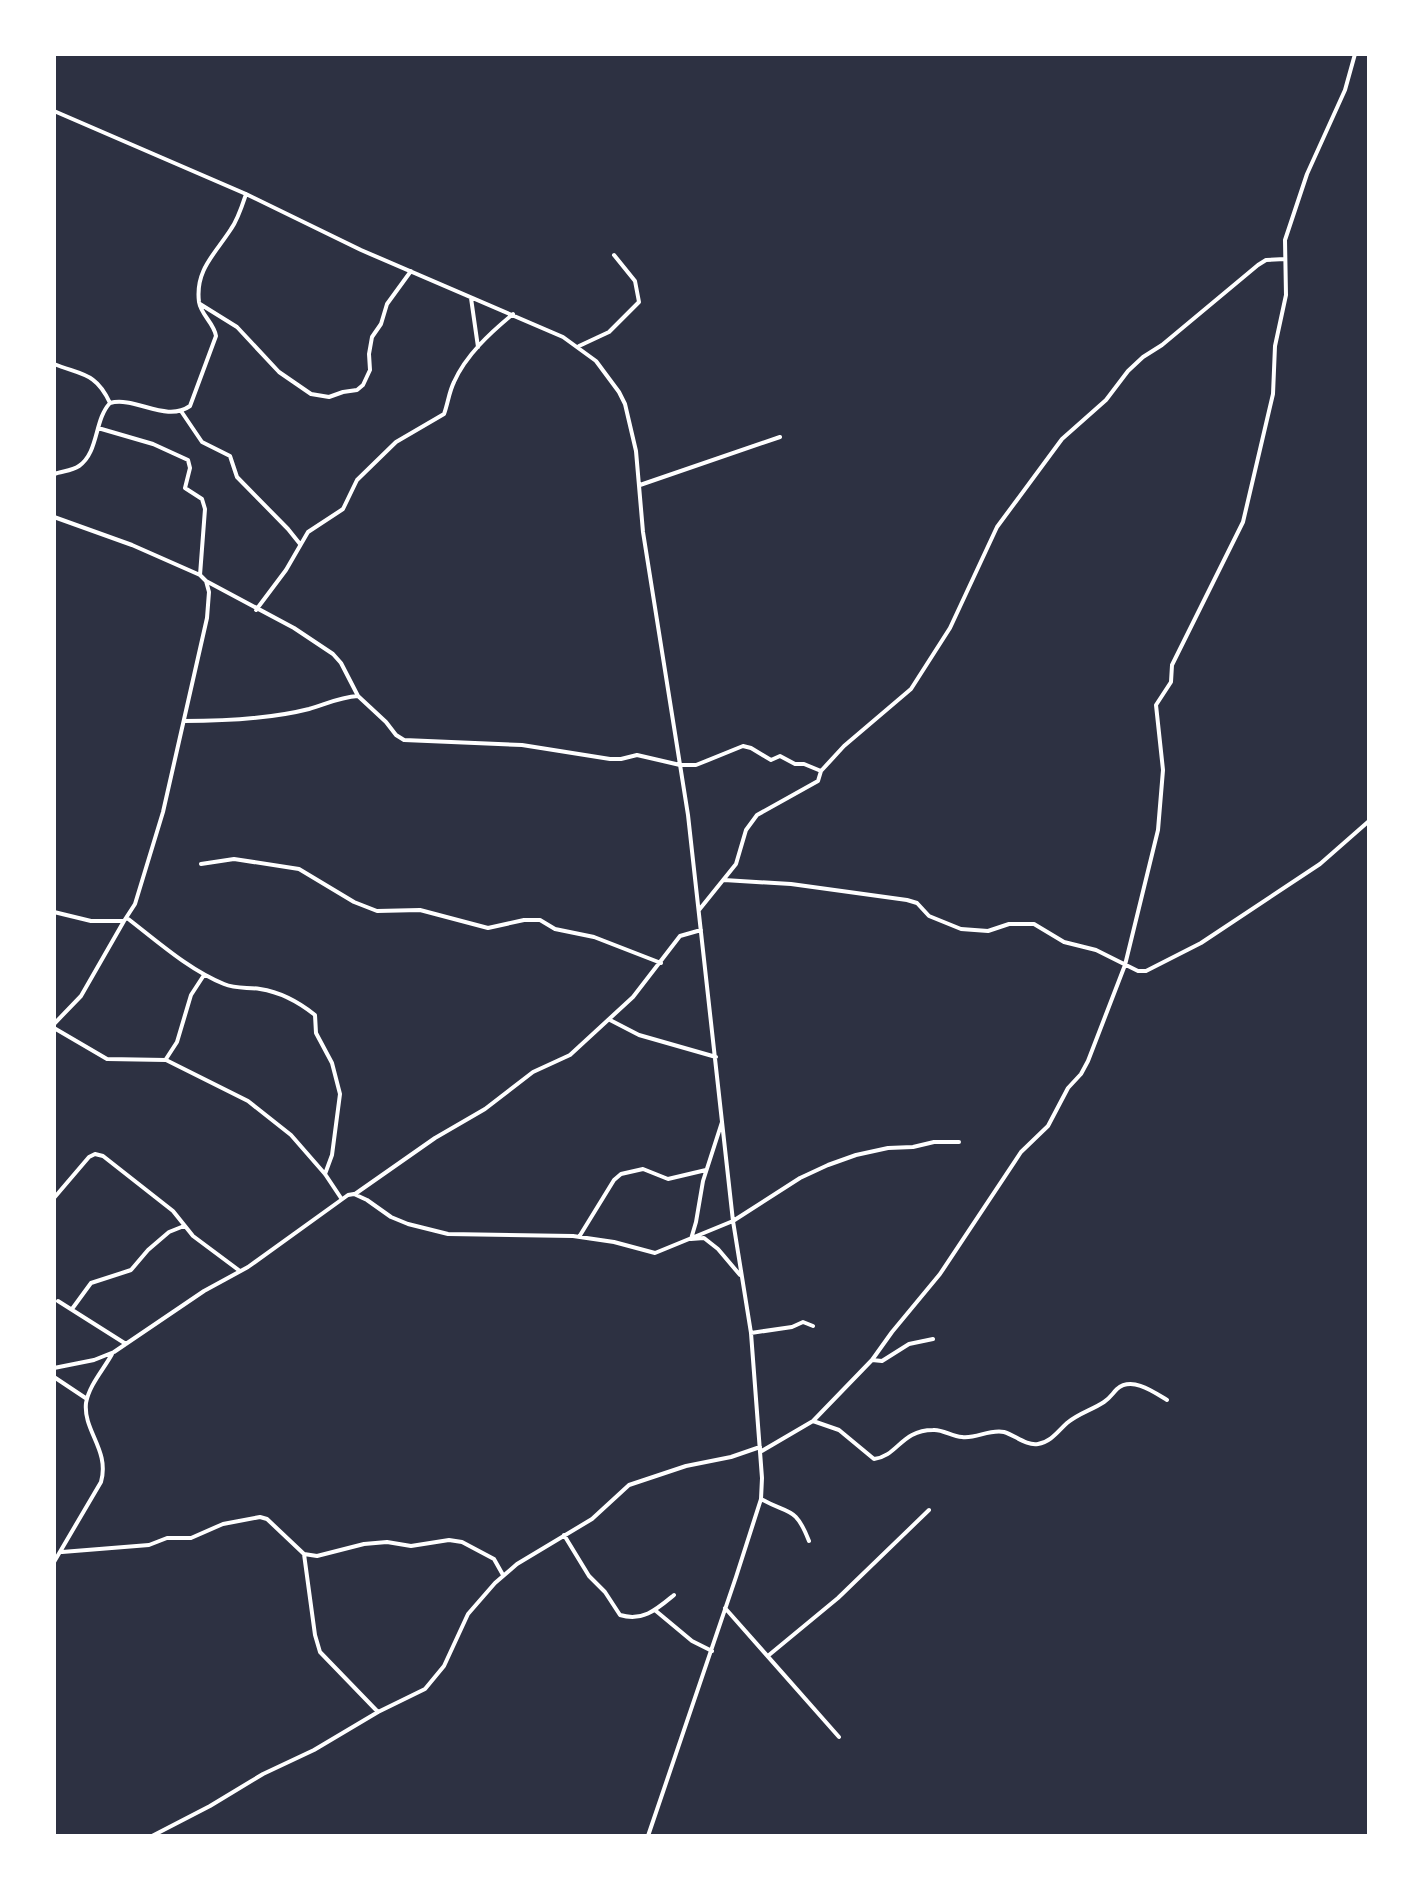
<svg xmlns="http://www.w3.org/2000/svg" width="1423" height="1890" viewBox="0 0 1423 1890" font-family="Inter,sans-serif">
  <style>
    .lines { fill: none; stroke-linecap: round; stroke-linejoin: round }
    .minor { stroke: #fff; stroke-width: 4 }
  </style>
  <rect width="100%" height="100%" fill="#2d3142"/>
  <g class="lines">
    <!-- minor -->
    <path class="minor" d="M54,111L246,194L361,250L563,337L596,361L619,392L625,404L636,451L643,532L688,815L733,1221L751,1333L762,1478L761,1499L736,1577L648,1836
      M471,298L478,347
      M200,304L237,327L279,372L311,394L329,397L343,392L357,390L363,385L370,370L369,354L372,337L381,324L387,304L411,271
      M579,346L609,332L639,302L635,281L614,255
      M54,364C81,375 96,372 110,403
      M181,411L202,442L230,456L237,477L288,529L300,544
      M98,428L153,444L188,460L190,468L185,488L202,499L205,509L200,575
      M54,474C62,471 72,471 79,466C99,452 94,420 110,403C135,396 166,423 190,406L216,336C214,323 201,315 199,302C195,270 215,254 231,229C238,219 242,206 246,194
      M640,485L780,437
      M54,517L132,545L200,575L206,581L209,592L207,618L163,812L135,904L124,921H91L54,912
      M206,581L294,628L333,654L341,663L358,696
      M256,610L286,570L308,532L343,509L357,480L396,442L444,414C448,403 449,392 454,382C466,355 490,333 513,314
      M184,721C224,721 270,719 309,709C326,704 340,697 358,696L386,722L396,735L404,740L522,745L610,759H621L637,755L680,765H696L743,746L751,748L771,760L780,756L795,764H804L821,771
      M201,864L234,859L299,869L354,902L377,911L420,910L488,928L524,920H540L555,929L594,937L661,963
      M724,880L791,884L907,900L917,903L929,916L961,929L988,931L1009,924H1034L1064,942L1096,950L1138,971H1146L1201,943L1320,864L1369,821
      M699,910L736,864L746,830L757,815L818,781L821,771L844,746L911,689L950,628L997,527L1062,439L1106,400L1128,371L1143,357L1162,345L1258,265L1266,260L1285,259
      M127,918C157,941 189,970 224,984C236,989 247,987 260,989C280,992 300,1003 315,1015L316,1033L332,1063L340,1094L332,1155L325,1174
      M610,1020L639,1035L716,1057
      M54,1024L81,996L124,921
      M54,1028L107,1059L166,1060L248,1101L291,1135L325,1174L341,1198
      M166,1059L177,1042L191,995L204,975
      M722,1122L703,1181L696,1222L691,1239L704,1238L718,1249L740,1275
      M355,1194L435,1138L485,1109L533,1072L570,1055L633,997L680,936L701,930
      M54,1198L89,1157L95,1154L103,1156L173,1211L193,1236L240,1271
      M579,1237L614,1180L621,1174L643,1169L668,1179L706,1170
      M58,1301L126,1344
      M72,1309L91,1283L131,1270L148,1250L169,1232L184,1226
      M751,1333L792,1327L803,1322L813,1326
      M872,1360L882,1361L909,1344L933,1339
      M54,1368L94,1360L114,1352L204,1291L248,1267L348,1195L354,1194L367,1200L391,1217L408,1224L448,1234L573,1236L614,1242L655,1253L733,1221L800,1178L828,1165L856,1155L888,1148L913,1147L934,1142H959
      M54,1377L87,1399
      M813,1421L839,1430L874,1459C898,1456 901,1430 933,1430C943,1429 952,1437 962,1437C976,1439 989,1429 1004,1432C1015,1435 1026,1446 1038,1444C1051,1442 1058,1431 1067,1423C1079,1413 1092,1410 1104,1402C1110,1398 1112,1394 1117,1389C1132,1376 1154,1392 1167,1400
      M760,1452L813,1421L872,1360L892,1332L940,1274L1021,1152L1048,1126L1068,1088L1081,1074L1088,1061L1125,965L1158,830L1163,770L1156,705L1171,682L1172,665L1243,522L1273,394L1275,346L1286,295L1285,240L1307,174L1345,90L1355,54
      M761,1499C789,1515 795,1505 809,1541
      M564,1535L589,1576L605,1592L620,1615C643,1622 657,1609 674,1595
      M62,1552L149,1545L167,1538H191L223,1524L260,1517L267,1519L304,1554L317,1556L364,1544L387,1542L411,1546L449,1540L462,1542L494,1559L503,1575
      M304,1554L315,1635L320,1652L378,1712
      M54,1562L101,1482C110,1450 83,1431 86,1403C89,1385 104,1369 112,1354
      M725,1608L839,1737
      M656,1611L692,1641L712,1651
      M769,1655L838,1598L929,1510
      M152,1836L210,1806L263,1774L314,1750L378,1712L425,1689L444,1666L468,1614L495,1583L517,1564L592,1519L629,1485L686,1466L731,1457L760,1447"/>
  </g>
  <!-- border -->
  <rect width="1423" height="1890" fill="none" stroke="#ffffff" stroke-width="112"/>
</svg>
